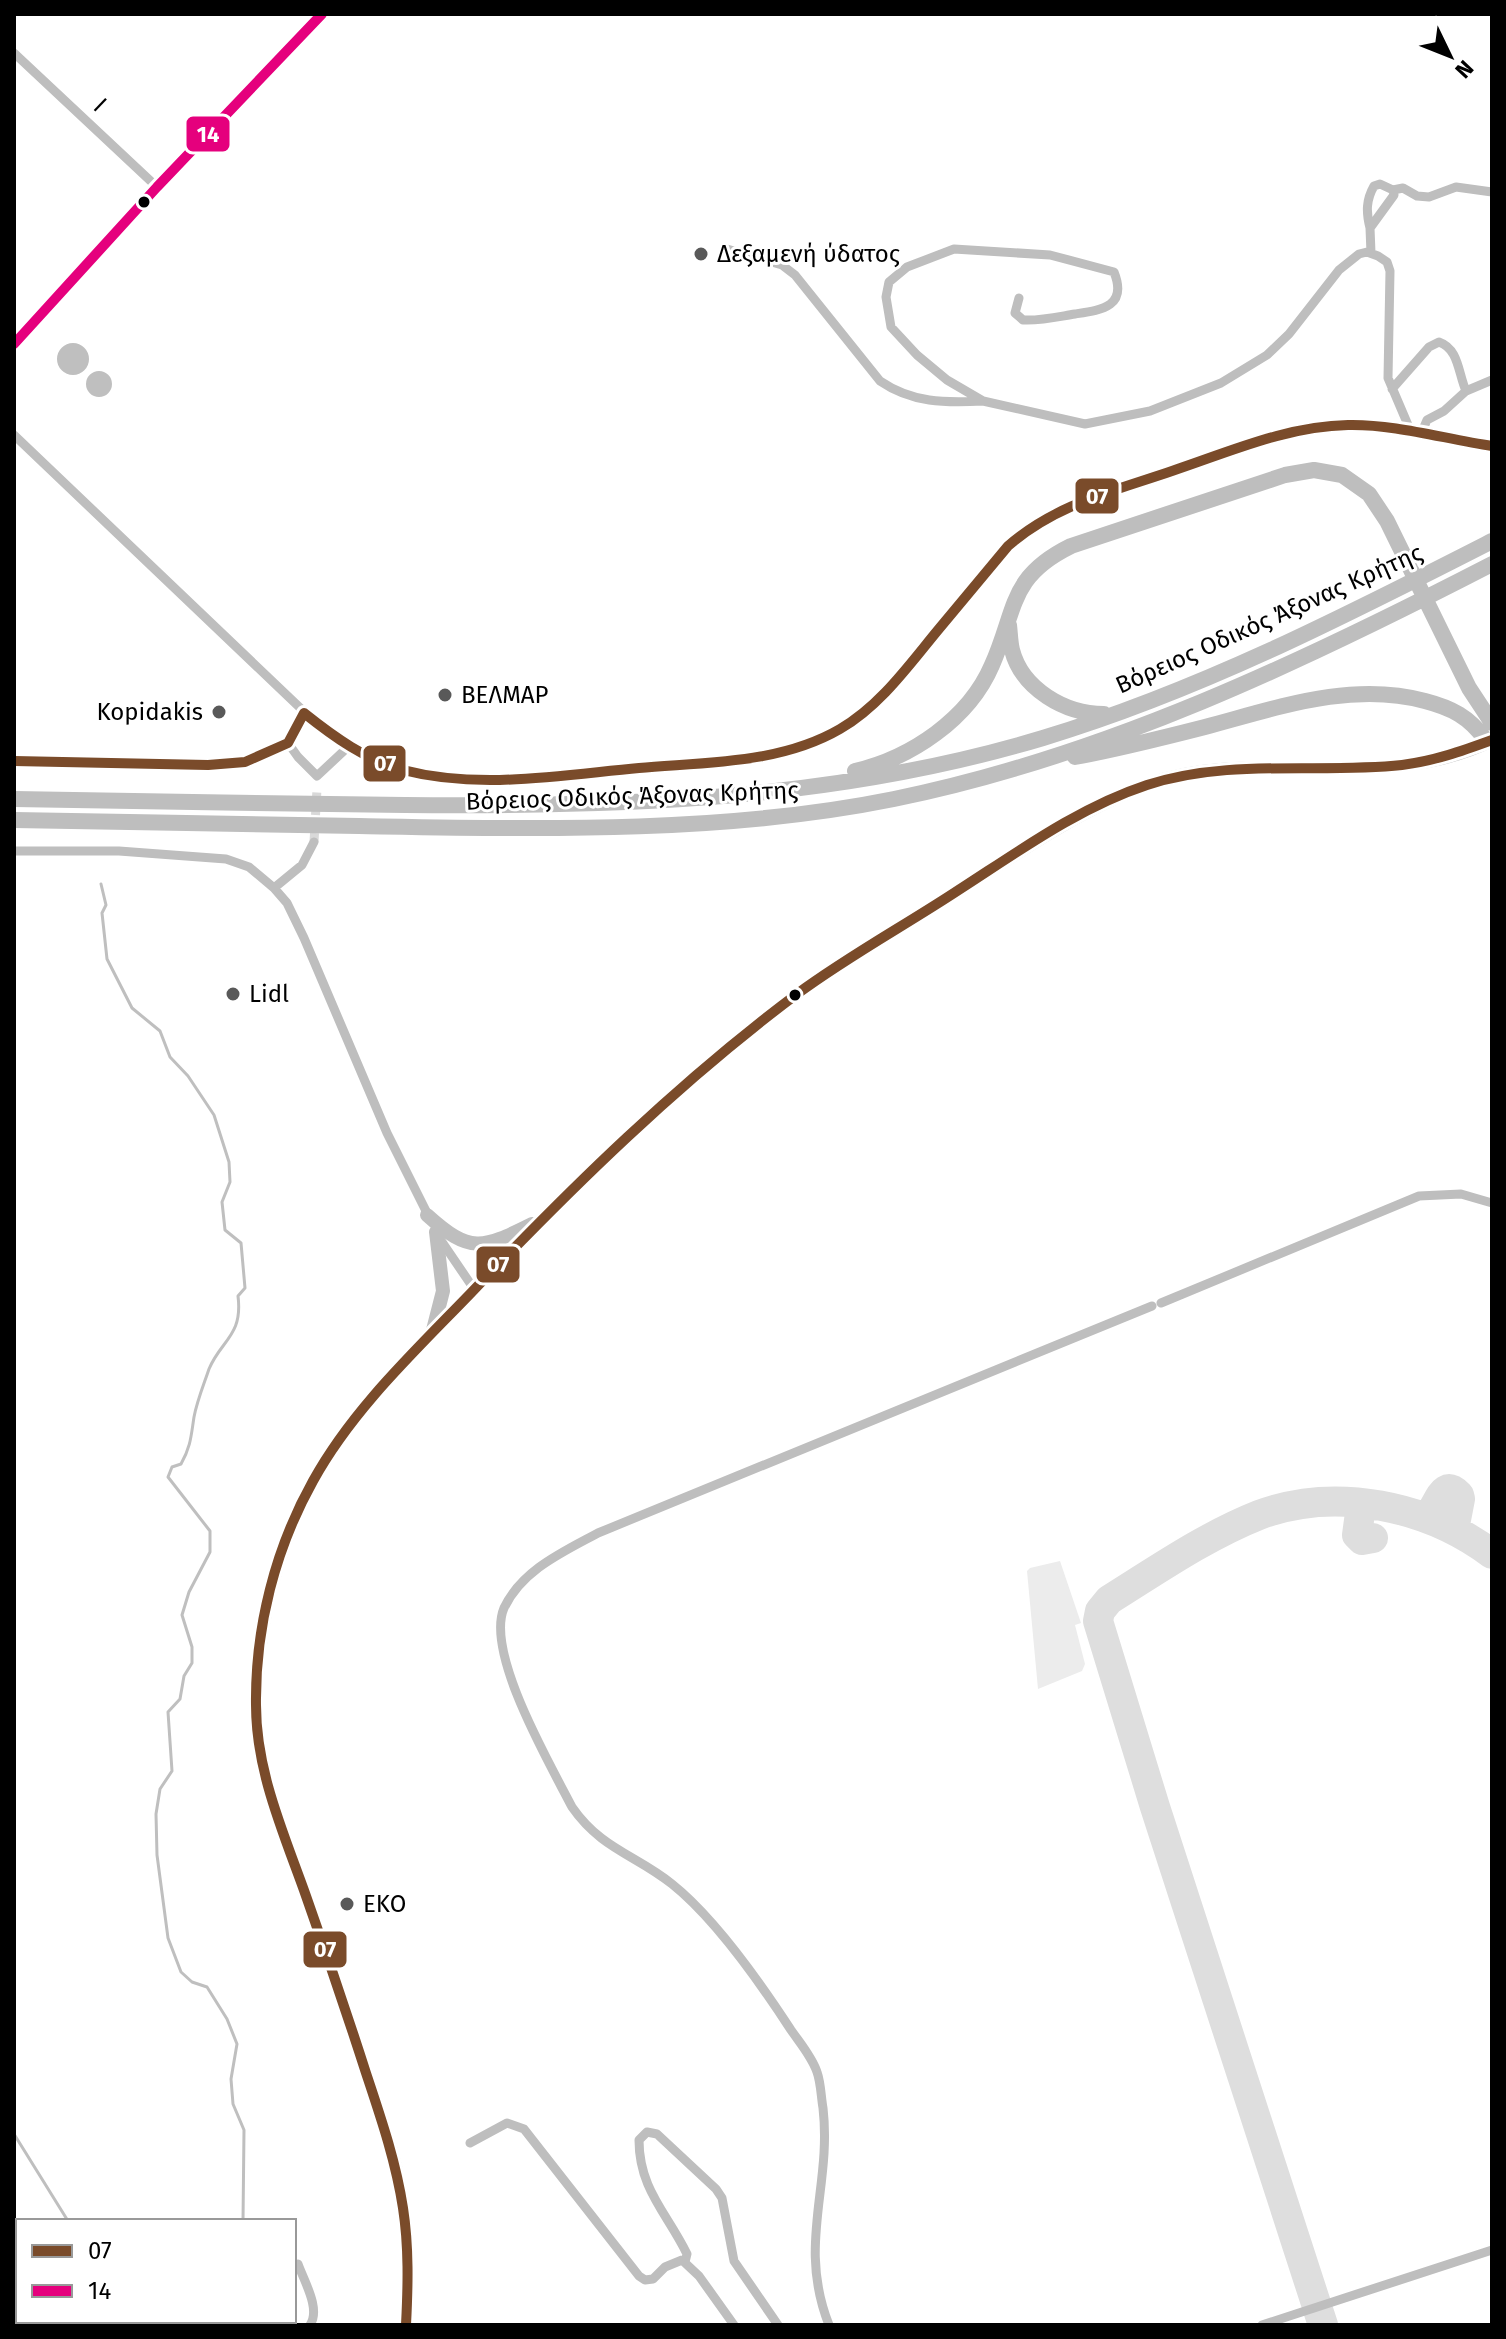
<svg xmlns="http://www.w3.org/2000/svg" width="1506" height="2339" viewBox="0 0 1506 2339" font-family="'Fira Sans',sans-serif">
  <style>
    .green { fill: #ececec }
    .water { fill: #bfbfbf }
    .lines { fill: none; stroke-linecap: round; stroke-linejoin: round }
    .stream { stroke: #bfbfbf; stroke-width: 3 }
    .taxiway { stroke: #dedede; stroke-width: 30 }
    .minor-tunnel { stroke: #d9d9d9; stroke-width: 9; stroke-dasharray: 9 4.5; stroke-linecap: butt }
    .minor { stroke: #bebebe; stroke-width: 9 }
    .primary { stroke: #bebebe; stroke-width: 14 }
    .motorway { stroke: #bebebe; stroke-width: 16 }
    .bus-1-casing { stroke: #fff; stroke-width: 16 }
    .bus-2-casing { stroke: #fff; stroke-width: 16 }
    .bus-1 { stroke: #7a4b2a; stroke-width: 10 }
    .bus-2 { stroke: #e5007d; stroke-width: 10 }
    .bus-dot { fill: #000; stroke: #fff; stroke-width: 3 }
    .poi-dot { fill: #595959; stroke: #fff; stroke-width: 3 }
    .labels { text-anchor: middle; dominant-baseline: central; stroke-width: 6; stroke-linejoin: round; paint-order: stroke }
    .street-label { font-size: 24px; fill: #000; stroke: #fff }
    .poi-label { font-size: 24px; fill: #000; stroke: #fff; text-anchor: start }
    .line-badge { stroke: #fff; stroke-width: 3 }
    .badge-label { font-size: 22px; text-anchor: middle; font-weight: bold; fill: #fff }
  </style>
  <rect width="100%" height="100%" fill="#fff"/>
  <!-- green -->
  <path class="green" d="M1060,1561L1081,1623L1075,1625L1085,1664L1082,1671L1038,1689L1027,1571L1030,1568Z"/>
  <!-- water -->
  <path class="water" d="M57 359a16 16 0 1 1 32 0a16 16 0 1 1-32 0Z
    M86 384a13 13 0 1 1 26 0a13 13 0 1 1-26 0Z"/>
  <g class="lines">
    <!-- stream -->
    <path class="stream" d="M101,884L106,905L102,913L107,959L132,1008L160,1031L170,1057L188,1076L214,1115L229,1162L230,1182L222,1202L225,1230L241,1243L245,1288L238,1296C243,1336 221,1340 209,1369C204,1384 197,1401 194,1417C191,1436 191,1446 181,1464L172,1467L168,1477L210,1531V1552L189,1592L182,1615L192,1647V1663L184,1676L180,1699L168,1712L172,1771L160,1789L156,1814L157,1855L168,1938L181,1972L192,1982L207,1987L227,2019L237,2044L231,2079L233,2104L244,2130L243,2221
      M14,2134L68,2221
      M130,2321L132,2325
      M196,2325L202,2321"/>
    <!-- taxiway -->
    <path class="taxiway" d="M1370,1504L1360,1513L1357,1535L1362,1540L1373,1538
      M1425,1517C1439,1510 1440,1476 1459,1495L1460,1499L1454,1530
      M1323,2325L1155,1807L1098,1621L1100,1611L1109,1600C1157,1570 1206,1536 1259,1515C1336,1486 1428,1506 1492,1554"/>
    <!-- minor-tunnel -->
    <path class="minor-tunnel" d="M314,842L317,789"/>
    <!-- minor -->
    <path class="minor" d="M14,53L157,187
      M1393,190L1403,188L1417,196L1429,197L1456,187L1492,192
      M1370,228C1366,212 1366,200 1374,186L1380,184L1393,190L1394,195L1370,228L1371,253
      M727,249L782,265L795,275L880,381C912,403 945,403 983,401
      M1019,298L1015,313L1023,320C1041,321 1057,317 1075,314C1101,310 1128,307 1114,272L1050,255L954,249L907,267L889,282L886,297L891,327L917,355L947,380L983,401L1085,424L1150,411L1221,383L1267,355L1289,334L1339,270L1359,254L1367,252L1378,256L1387,262L1390,271L1388,378L1411,432
      M14,344L157,187L322,14
      M1392,389L1429,347L1439,342C1459,349 1458,373 1466,391L1444,411L1427,420L1421,434
      M1466,391L1492,380
      M14,435L316,723C344,743 372,763 406,771C484,789 568,774 647,767C711,761 785,763 841,728C878,706 904,672 931,639C957,608 982,577 1008,546C1050,503 1117,490 1172,471C1228,452 1288,426 1348,425C1396,424 1444,440 1492,446
      M288,743L298,757L317,776L348,747
      M288,743L304,713
      M14,761L228,764L258,758L288,743
      M14,851H119L226,859L249,867L274,888L287,903L304,938L387,1133L430,1219
      M274,888L302,865L314,842
      M440,1239L474,1289
      M1161,1303L1419,1196L1461,1194L1492,1203
      M470,2143L507,2123L524,2129L639,2276L645,2280L653,2279L665,2267L682,2260L699,2276L734,2325
      M685,2262L687,2254C667,2213 639,2189 639,2140L647,2132L657,2134L716,2189L722,2198L734,2261L778,2325
      M298,2264C304,2281 321,2309 310,2325
      M829,2325C797,2244 832,2187 823,2108C821,2097 821,2083 817,2072C812,2057 800,2043 791,2030C761,1984 716,1919 672,1884C636,1855 601,1849 572,1807C550,1764 485,1653 504,1608C522,1570 563,1552 598,1533L1152,1306
      M1262,2325L1492,2250"/>
    <!-- primary -->
    <path class="primary" d="M427,1215C470,1254 482,1249 532,1224
      M433,1330L443,1291L436,1232
      M406,2325C408,2286 409,2247 403,2208C397,2162 381,2118 366,2073C347,2014 327,1955 306,1896C285,1836 255,1770 256,1705C256,1626 275,1551 313,1481C350,1414 409,1358 462,1302C566,1193 676,1085 797,994C847,957 902,927 954,893C1015,854 1079,809 1147,785C1259,746 1382,794 1492,740"/>
    <!-- motorway -->
    <path class="motorway" d="M1009,625C1010,633 1010,642 1012,650C1022,689 1065,714 1104,714
      M1075,757C1119,749 1162,738 1205,727C1277,708 1351,681 1425,701C1452,708 1469,717 1485,739
      M855,771C911,758 969,719 992,665C1017,609 1008,577 1071,546L1285,475L1314,470L1342,475L1369,494L1387,521L1469,688L1492,723
      M14,799C144,801 275,804 405,805C622,807 833,801 1043,738C1199,691 1347,615 1492,541
      M14,820C129,823 244,823 359,826C534,829 722,834 894,799C1105,756 1302,662 1492,564"/>
    <!-- bus-1 casing -->
    <g class="bus-1-casing">
      <path id="bus-1" d="M14,761L208,765L245,762L288,743L304,713C334,737 366,760 403,770C480,790 562,775 639,768C706,762 780,764 840,729C880,706 909,665 938,630C961,602 985,574 1008,546C1056,504 1114,491 1172,471C1229,452 1287,426 1348,425C1396,424 1444,439 1492,446
        M406,2325C408,2286 409,2247 403,2208C396,2162 381,2118 366,2073C347,2014 327,1955 306,1896C284,1834 256,1772 256,1705C255,1628 275,1549 313,1481C352,1410 414,1352 470,1294C572,1187 678,1083 797,994C847,957 902,927 954,893C1015,854 1077,808 1147,785C1230,758 1317,774 1402,765C1434,761 1462,751 1492,740"/>
    </g>
    <!-- bus-2 casing -->
    <g class="bus-2-casing">
      <path id="bus-2" d="M14,344L157,187L322,14"/>
    </g>
    <!-- bus-1 -->
    <use href="#bus-1" class="bus-1"/>
    <!-- bus-2 -->
    <use href="#bus-2" class="bus-2"/>
  </g>
  <!-- markers -->
  <g class="bus-dot">
    <circle cx="144" cy="202" r="7"/>
    <circle cx="795" cy="995" r="7"/>
  </g>
  <g class="poi-dot">
    <circle cx="701" cy="254" r="8"/>
    <circle cx="445" cy="695" r="8"/>
    <circle cx="219" cy="712" r="8"/>
    <circle cx="233" cy="994" r="8"/>
    <circle cx="347" cy="1904" r="8"/>
  </g>
  <g class="labels">
    <!-- street labels -->
    <g class="street-label">
      <text transform="translate(100 105) rotate(44)">Ι</text>
      <text transform="translate(1269 619) rotate(-24)">Βόρειος Οδικός Άξονας Κρήτης</text>
      <text transform="translate(632 796) rotate(-2)">Βόρειος Οδικός Άξονας Κρήτης</text>
    </g>
    <!-- poi labels -->
    <g class="poi-label">
      <text x="717" y="254">Δεξαμενή ύδατος</text>
      <text x="461" y="695">ΒΕΛΜΑΡ</text>
      <text x="203" y="712" text-anchor="end">Kopidakis</text>
      <text x="249" y="994">Lidl</text>
      <text x="363" y="1904">EKO</text>
    </g>
  </g>
  <g class="line-badge">
    <rect x="185" y="115" width="46" height="38" rx="8" fill="#e5007d"/>
    <rect x="1074" y="477" width="46" height="38" rx="8" fill="#7a4b2a"/>
    <rect x="362" y="744" width="45" height="39" rx="8" fill="#7a4b2a"/>
    <rect x="475" y="1245" width="46" height="39" rx="8" fill="#7a4b2a"/>
    <rect x="302" y="1930" width="46" height="39" rx="8" fill="#7a4b2a"/>
  </g>
  <g class="badge-label">
    <text x="208" y="142">14</text>
    <text x="1097" y="504">07</text>
    <text x="385" y="771">07</text>
    <text x="498" y="1272">07</text>
    <text x="325" y="1957">07</text>
  </g>
  <!-- border -->
  <rect width="1506" height="2339" fill="none" stroke="#000000" stroke-width="32"/>
  <!-- legend -->
  <rect x="16" y="2219" width="280" height="104" fill="#ffffff" stroke="#999999" stroke-width="2"/>
  <rect x="32" y="2245" width="40" height="12" fill="#7a4b2a" stroke="#999999" stroke-width="2"/>
  <text x="88" y="2259" font-size="24" fill="#000000">07</text>
  <rect x="32" y="2285" width="40" height="12" fill="#e5007d" stroke="#999999" stroke-width="2"/>
  <text x="88" y="2299" font-size="24" fill="#000000">14</text>
  <!-- north arrow -->
  <g transform="translate(1450 56) rotate(133)" stroke="#ffffff" stroke-width="6" paint-order="stroke">
  <path d="M0-6L14 30L0 20L-14 30Z" fill="#000000"/>
  <text y="-12" font-size="22" font-weight="bold" text-anchor="middle" fill="#000000">N</text>
  </g>
</svg>
